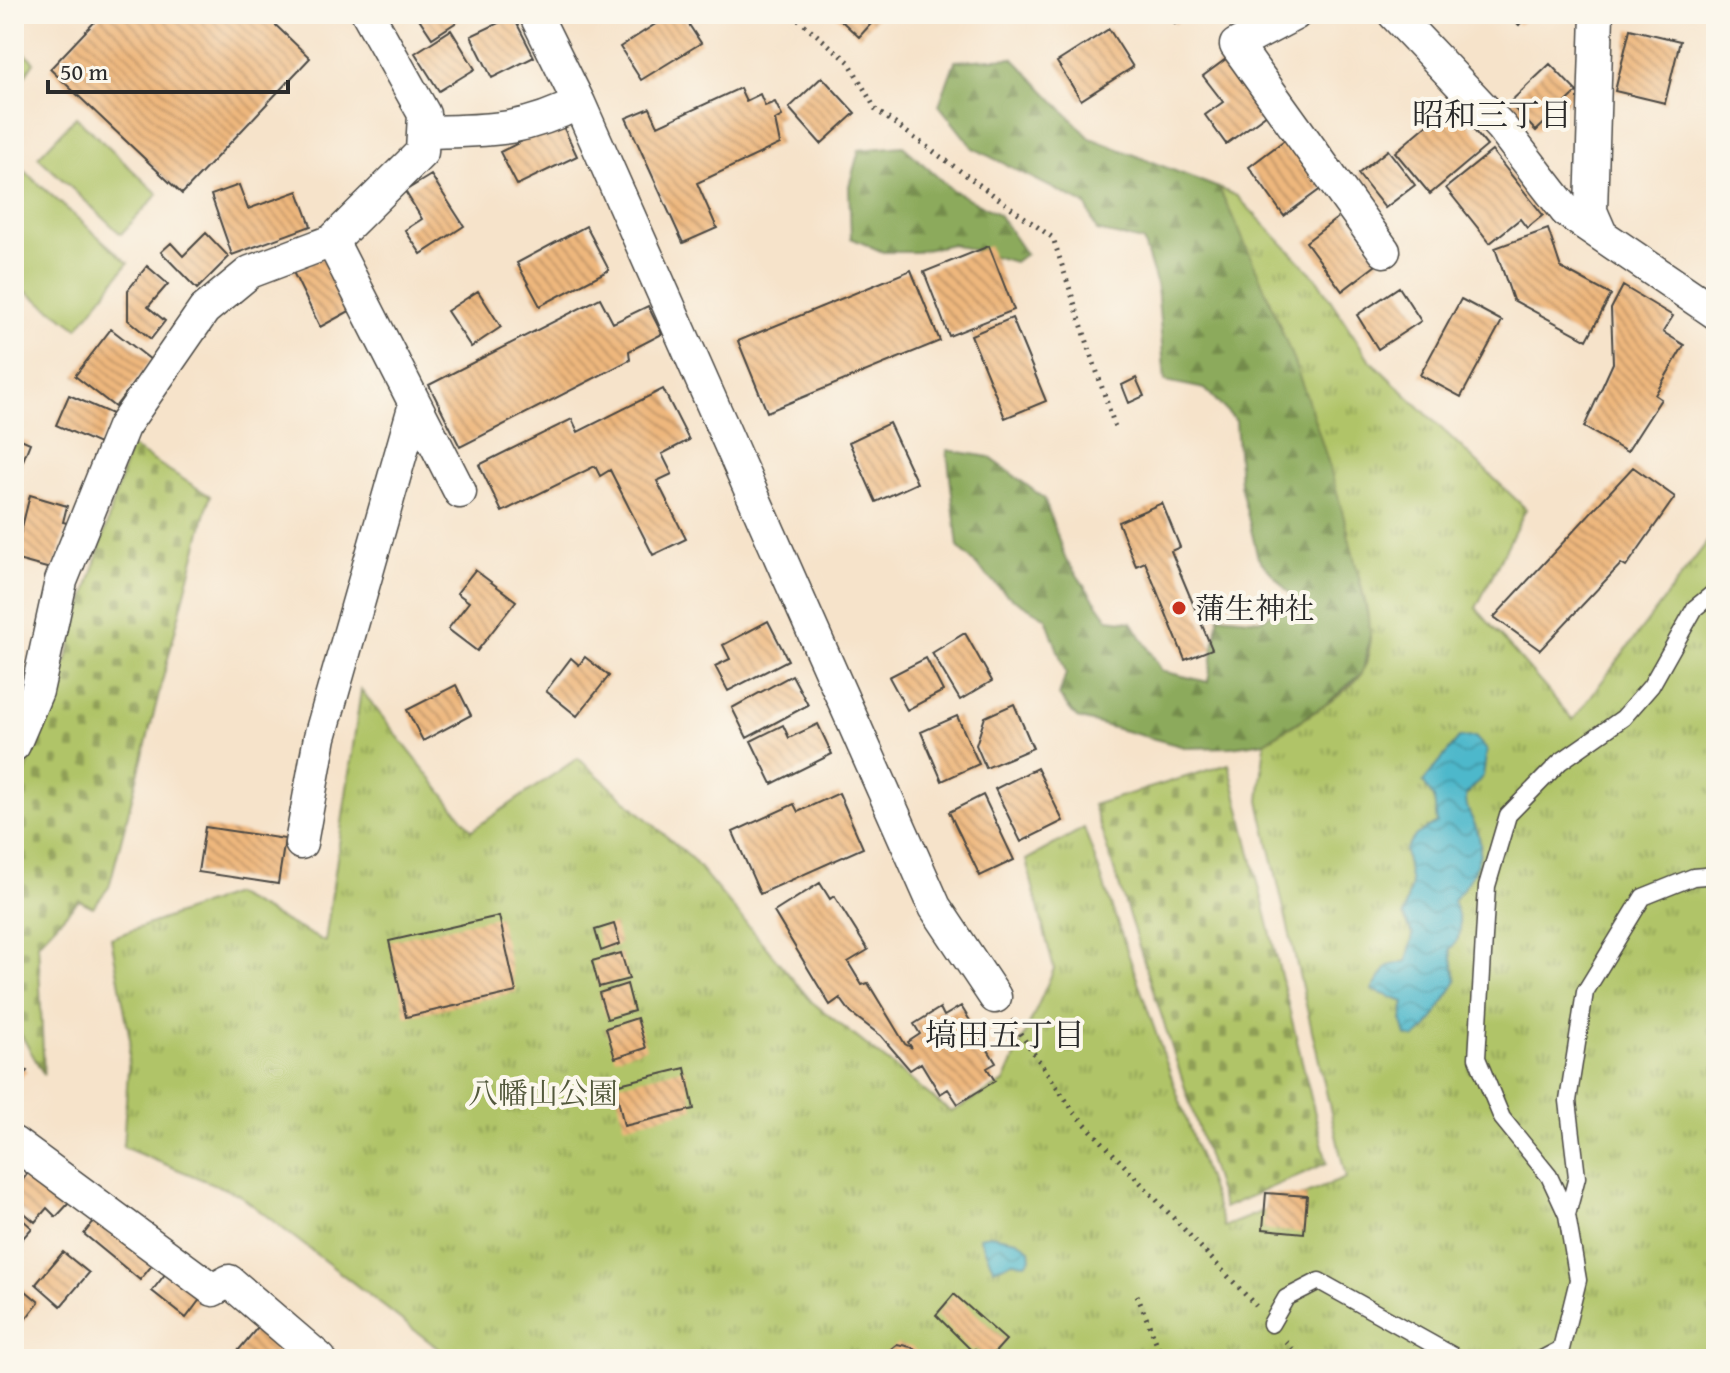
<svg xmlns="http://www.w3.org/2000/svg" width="1730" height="1373" viewBox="0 0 1730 1373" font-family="'Gentium Book Plus','Noto Serif JP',serif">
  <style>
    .grass { fill: #b0c468; stroke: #6e784a; stroke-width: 2 }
    .forest { fill: url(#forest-firs); stroke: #5c6a44; stroke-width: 2 }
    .cemetery { fill: url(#cemetery-stones); stroke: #6e784a; stroke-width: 2 }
    .park { fill: url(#park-tufts); stroke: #6e784a; stroke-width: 2 }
    .water { fill: url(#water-waves); stroke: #3c727b; stroke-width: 2 }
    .building { fill: url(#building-back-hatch) }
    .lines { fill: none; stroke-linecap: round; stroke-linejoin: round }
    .lane-casing { stroke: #494743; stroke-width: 19 }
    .street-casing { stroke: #494743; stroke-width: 35 }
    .path { stroke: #494743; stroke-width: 5; stroke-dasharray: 2 6; stroke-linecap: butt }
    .lane { stroke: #fff; stroke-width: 16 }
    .street { stroke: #fff; stroke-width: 32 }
    .poi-dot { fill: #c8321e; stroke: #fbf7ec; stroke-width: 3 }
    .labels { text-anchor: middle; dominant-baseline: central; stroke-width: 8; stroke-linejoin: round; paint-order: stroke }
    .poi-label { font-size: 30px; fill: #2b2b2b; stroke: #fbf7ec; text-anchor: start }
    .park-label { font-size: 30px; fill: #53593d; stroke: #fbf7ec }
    .neighbourhood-label { font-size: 32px; fill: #2b2b2b; stroke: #fbf7ec }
  </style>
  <defs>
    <pattern id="forest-firs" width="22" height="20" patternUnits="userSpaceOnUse" patternTransform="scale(2)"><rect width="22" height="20" fill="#8caa5c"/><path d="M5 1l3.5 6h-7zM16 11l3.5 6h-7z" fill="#738b4c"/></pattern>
    <pattern id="cemetery-stones" width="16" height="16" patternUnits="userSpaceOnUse" patternTransform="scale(2)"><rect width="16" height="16" fill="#b0c468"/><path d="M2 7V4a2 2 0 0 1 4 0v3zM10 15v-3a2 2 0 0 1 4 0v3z" fill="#8f9f56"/></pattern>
    <pattern id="park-tufts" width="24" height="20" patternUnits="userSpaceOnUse" patternTransform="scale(2)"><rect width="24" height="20" fill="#b0c468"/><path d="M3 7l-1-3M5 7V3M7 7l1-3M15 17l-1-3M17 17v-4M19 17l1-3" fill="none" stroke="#8f9f56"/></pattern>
    <pattern id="water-waves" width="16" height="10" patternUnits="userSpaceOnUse" patternTransform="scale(2)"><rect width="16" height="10" fill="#4eb8cb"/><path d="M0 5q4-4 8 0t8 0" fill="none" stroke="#4196a5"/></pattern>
    <pattern id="building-back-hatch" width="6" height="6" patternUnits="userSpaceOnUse" patternTransform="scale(2)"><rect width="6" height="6" fill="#eeb77d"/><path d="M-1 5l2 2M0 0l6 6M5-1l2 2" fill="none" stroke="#c19567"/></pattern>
  </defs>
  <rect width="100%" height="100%" fill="#fbf7ec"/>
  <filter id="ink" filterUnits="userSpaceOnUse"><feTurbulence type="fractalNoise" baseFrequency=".0125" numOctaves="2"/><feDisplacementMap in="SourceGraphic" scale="16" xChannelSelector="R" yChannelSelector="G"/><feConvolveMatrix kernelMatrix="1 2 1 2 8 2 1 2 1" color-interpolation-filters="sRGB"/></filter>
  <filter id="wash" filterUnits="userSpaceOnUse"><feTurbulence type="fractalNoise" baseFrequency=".006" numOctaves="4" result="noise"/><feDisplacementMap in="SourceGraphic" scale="32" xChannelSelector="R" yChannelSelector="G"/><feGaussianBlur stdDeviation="1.8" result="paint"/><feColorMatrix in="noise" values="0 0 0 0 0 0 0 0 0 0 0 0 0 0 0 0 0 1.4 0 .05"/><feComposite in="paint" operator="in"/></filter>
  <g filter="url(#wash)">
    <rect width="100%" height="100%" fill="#f6e3ca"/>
    <!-- grass -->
    <path class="grass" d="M14,41L34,62L14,92Z
      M76,117L158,194L121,234L38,157Z
      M14,162L128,263L78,328L19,287L14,290Z"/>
    <!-- forest -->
    <path class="forest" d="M1013,58L1090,138L1219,188L1256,265L1303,379L1342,503L1371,630L1363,672L1325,705L1265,742L1231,747L1188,748L1077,718L1059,696L1066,673L1046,618L1007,595L958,547L947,450L989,457L1044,498L1065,558L1108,619L1132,622L1162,671L1208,682L1219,616L1262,620L1293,597L1258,558L1240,484L1236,421L1205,389L1165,381L1157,286L1143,241L1097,231L1086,205L973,148L939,105L955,61Z
      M903,146L952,190L998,214L1026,254L1014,262L952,244L916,252H883L851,238L849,186L859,150Z"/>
    <!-- cemetery -->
    <path class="cemetery" d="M130,446L210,496L109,887L93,907L79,900L38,943L44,1075L14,1022V803L66,662Z
      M1229,764L1327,1163L1224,1208L1093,805Z"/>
    <!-- park -->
    <path class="park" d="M1219,188L1237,196L1316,278L1369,359L1526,509L1476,608L1573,720L1708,541L1716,547V1359H452L238,1194L123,1147L130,1039L111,938L233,894L325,942L361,690L472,830L578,758L692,859L812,1002L951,1112L1004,1082L1054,969L1026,860L1084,828L1224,1227L1346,1178L1259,801L1265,742C1288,728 1352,693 1363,671C1380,636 1362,593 1354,558C1324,429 1277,308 1219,188Z"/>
    <!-- water -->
    <path class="water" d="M1475,737L1487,750L1483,776L1466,795C1465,813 1476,821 1479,837C1485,860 1467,885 1453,901C1460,920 1466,934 1450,949L1457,981L1427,1028L1415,1038L1406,1036L1402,1022L1404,1002L1372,990L1388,966L1407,961L1413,935L1403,916L1411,885L1405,850L1416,835L1437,823L1434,798L1423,782L1459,738Z
      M990,1235L1017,1240L1030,1249L1031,1258L1026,1263L1012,1262L994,1269L979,1237Z"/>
    <g id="blocks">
      <!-- building -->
      <path class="building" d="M102,14H264L310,58L182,194L50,69Z
        M416,14H469L432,38Z
        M671,14H682L701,43L641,80L620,47Z
        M834,14H880L859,37Z
        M1169,14H1202L1188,22L1184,16L1175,24Z
        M1507,14H1528L1519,25Z
        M513,16L534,57L492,78L471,36Z
        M1109,29L1133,67L1081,100L1057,62Z
        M1630,29L1680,41L1665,103L1615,91Z
        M451,30L475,69L439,91L415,53Z
        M1230,56L1271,111L1226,144L1205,115L1223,102L1203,76Z
        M1550,64L1577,92L1536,131L1509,103Z
        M822,77L855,113L821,144L789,108Z
        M740,88L746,101L760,94L765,106L775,102L782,116L775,120L780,144L697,183L717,228L683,243L626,118L650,108L658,126Z
        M1452,104L1487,146L1430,194L1395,152Z
        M561,122L577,156L517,185L500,152Z
        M1286,139L1322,188L1284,216L1249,167Z
        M1388,150L1415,185L1385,208L1358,174Z
        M1492,151L1543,215L1527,228L1520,219L1490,243L1446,188Z
        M431,175L464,226L421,254L405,230L422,219L405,191Z
        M239,185L248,209L298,191L311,226L232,255L211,195Z
        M1344,213L1380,262L1342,291L1306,242Z
        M586,226L609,270L540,306L517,263Z
        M1548,229L1561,268L1611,295L1587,340L1513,300L1495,248Z
        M206,233L229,257L197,289L161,252L171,243L183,256Z
        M989,246L1014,310L949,336L924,272Z
        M328,255L355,308L320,327L293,272Z
        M147,266L168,284L148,307L165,321L151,339L128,320V290Z
        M911,270L940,341L767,412L738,341Z
        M1623,286L1673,316L1663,332L1684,345L1655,395L1661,399L1627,452L1584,427L1613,363L1611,309Z
        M1399,287L1421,321L1378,349L1357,315Z
        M478,291L501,327L471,347L447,311Z
        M600,298L613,323L648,306L662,334L629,351L630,360L460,447L429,385Z
        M1461,299L1502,321L1461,397L1420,375Z
        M1012,318L1046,401L1005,418L971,335Z
        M111,329L151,360L115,407L75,376Z
        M1136,378L1144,396L1129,403L1122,385Z
        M663,389L689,440L662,454L672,474L657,481L686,539L653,555L610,470L600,476L595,466L502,512L479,465L572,419L578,432Z
        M69,395L112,414L99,444L56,425Z
        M889,423L917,483L876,502L849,442Z
        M14,436L30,443L20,468L14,465Z
        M1633,467L1675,497L1626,567L1621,564L1540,650L1494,617Z
        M14,472L21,476L14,491Z
        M30,495L67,506L63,522L67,523L54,570L14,559Z
        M1162,503L1180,547L1171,551L1212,649L1185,660L1145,562L1136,566L1118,522Z
        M475,570L516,601L477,651L448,629L469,602L457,593Z
        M768,621L788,660L728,691L715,666L730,659L723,645Z
        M965,633L992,681L960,700L932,653Z
        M585,657L609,676L577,716L546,691L571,658L579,665Z
        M926,658L943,691L907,710L889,677Z
        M792,675L808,705L747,738L732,708Z
        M456,685L471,715L423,741L407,710Z
        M1014,704L1033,748L986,768L976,745L985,717Z
        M957,716L979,764L942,781L921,732Z
        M818,724L832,754L772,784L751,741L783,725L789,738Z
        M1037,768L1063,821L1021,842L995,789Z
        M839,793L863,848L760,894L733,832L794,804L798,812Z
        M983,795L1014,860L980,876L949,812Z
        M205,827L285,839L278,884L198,872Z
        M820,883L830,899L834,896L868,950L848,962L862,985L868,983L905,1044L912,1048L908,1042L920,1034L914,1024L940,1008L944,1016L961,1006L996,1063L987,1068L995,1081L958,1104L948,1089L940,1094L921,1063L910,1070L881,1036L851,1013L840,998L830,1005L774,912Z
        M499,916L516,992L406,1017L389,941Z
        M614,924L620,944L601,951L595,930Z
        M621,953L629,979L599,987L592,961Z
        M627,984L634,1011L607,1019L599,993Z
        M637,1018L646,1048L615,1058L606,1028Z
        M14,1061L27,1071L14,1086Z
        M685,1068L694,1109L624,1126L615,1085Z
        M31,1169L70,1202L56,1217L47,1208L35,1222L14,1204V1176L21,1182Z
        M1266,1193L1307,1196L1304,1233L1263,1229Z
        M14,1212L32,1228L14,1248Z
        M97,1217L154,1263L140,1280L84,1234Z
        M63,1252L89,1273L61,1306L36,1284Z
        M170,1268L204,1294L186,1318L152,1291Z
        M20,1286L39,1302L19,1327L14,1323V1294Z
        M954,1294L1006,1340L989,1359L975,1349L972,1351L936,1315Z
        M262,1322L299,1354L294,1359L232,1358Z
        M897,1344L911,1347L927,1359H878Z"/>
    </g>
  </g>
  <g filter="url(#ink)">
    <use href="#blocks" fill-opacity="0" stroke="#494743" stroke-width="2"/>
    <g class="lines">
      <!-- lane casing -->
      <g class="lane-casing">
        <path id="lane" d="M1567,1215L1577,1177L1568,1101L1585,992L1643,897L1693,877L1716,875
          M1271,1324L1286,1298L1319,1281L1459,1359
          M1542,1359L1561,1349L1578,1280L1567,1215L1549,1176L1502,1118L1477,1058L1487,886L1508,815L1560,762L1623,718L1651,686L1695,608L1716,591"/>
      </g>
      <!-- street casing -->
      <g class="street-casing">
        <path id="street" d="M368,14L424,114L422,152L332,241L460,492
          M535,14L579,103L935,907L995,997
          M1295,14L1236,45L1384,251
          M1394,14L1501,127L1566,211L1716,313
          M1597,14L1591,211L1601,234
          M423,132C486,130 520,133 579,103
          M14,745L37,691L61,581L123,427L204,310L250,272L332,241
          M301,843L320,737L415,404
          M14,1143L213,1290L229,1281L320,1359"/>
      </g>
      <!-- path -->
      <path class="path" d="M792,14L849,62L876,110L1053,238L1116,430
        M1011,1020L1074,1112L1256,1306
        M1137,1295L1163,1359
        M1286,1342L1301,1359"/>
      <!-- lane -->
      <use href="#lane" class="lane"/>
      <!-- street -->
      <use href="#street" class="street"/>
    </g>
  </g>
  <!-- markers -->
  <circle class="poi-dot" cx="1179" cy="608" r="8"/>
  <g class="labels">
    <!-- poi labels -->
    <g class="poi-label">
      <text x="1195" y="608">蒲生神社</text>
    </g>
    <!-- park labels -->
    <g class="park-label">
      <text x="543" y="1093">八幡山公園</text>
    </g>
    <!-- neighbourhood labels -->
    <g class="neighbourhood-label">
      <text x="1492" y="114">昭和三丁目</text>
      <text x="1005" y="1034">塙田五丁目</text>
    </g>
  </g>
  <!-- margin -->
  <rect width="1730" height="1373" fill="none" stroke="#fbf7ec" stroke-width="48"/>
  <!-- scale -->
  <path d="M48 80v12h240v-12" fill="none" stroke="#2b2b2b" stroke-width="4"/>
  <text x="60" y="80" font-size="24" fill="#2b2b2b" stroke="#fbf7ec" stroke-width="6" paint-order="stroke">50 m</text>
</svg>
